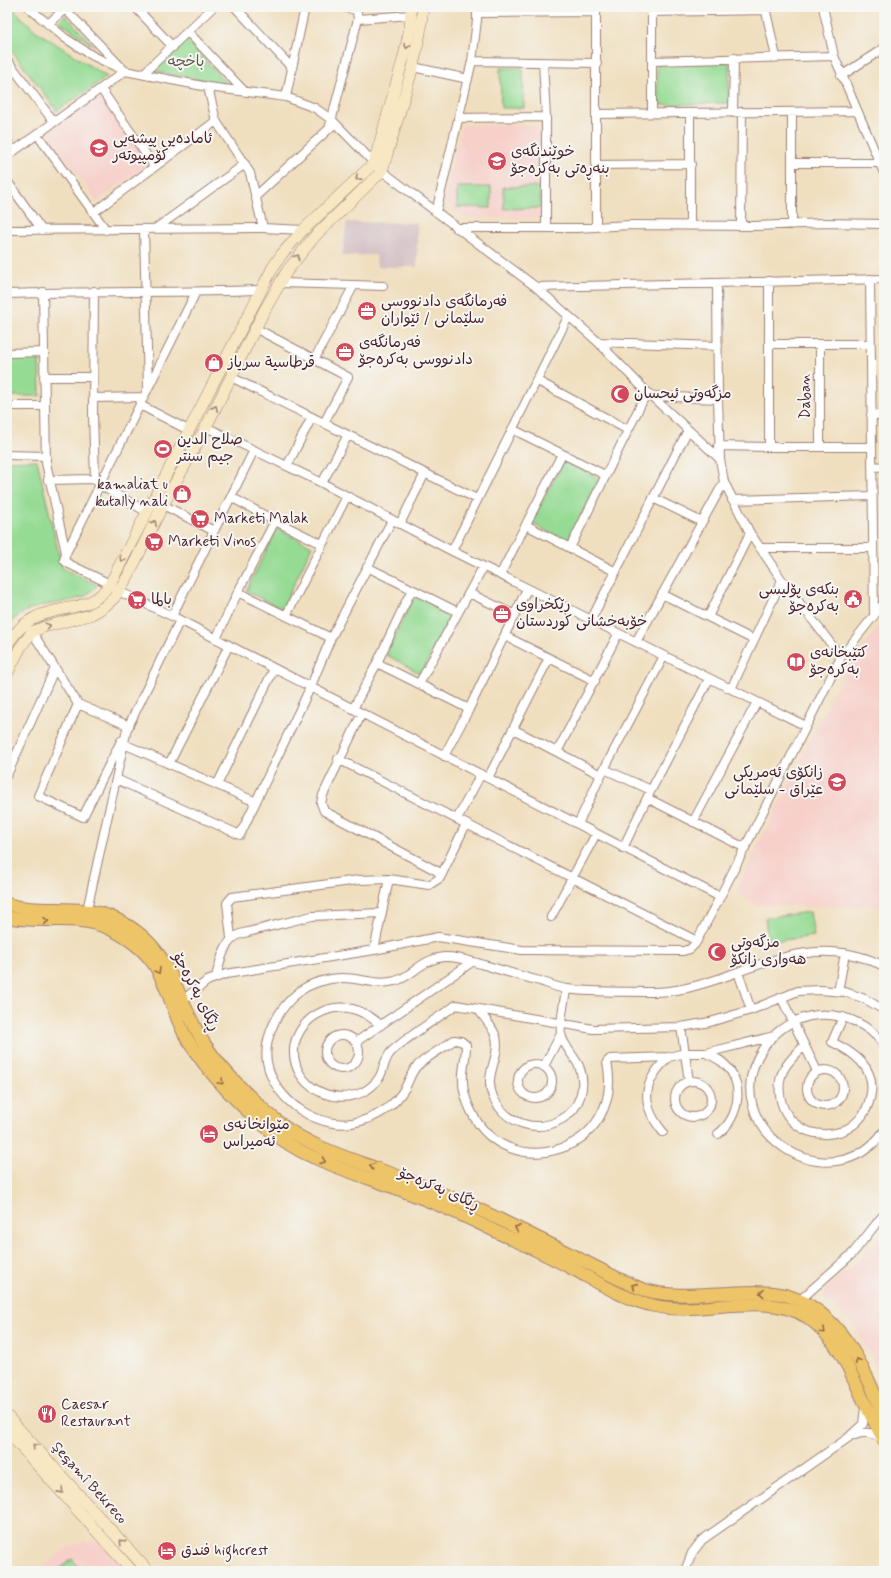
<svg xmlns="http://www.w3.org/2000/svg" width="891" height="1578" viewBox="0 0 891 1578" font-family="Mynerve,'Playpen Sans Arabic',sans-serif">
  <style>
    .built { fill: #f7d0ca }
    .industrial { fill: #d2bec2 }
    .green { fill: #96db94; stroke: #707d60 }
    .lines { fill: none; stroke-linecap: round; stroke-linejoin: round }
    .minor-casing { stroke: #9d7f75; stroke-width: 10 }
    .secondary-casing { stroke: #9d7f75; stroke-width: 12 }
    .primary-casing { stroke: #9d7f75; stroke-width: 14 }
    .trunk-casing { stroke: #9d7f75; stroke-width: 14 }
    .minor { stroke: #fff; stroke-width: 8 }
    .secondary { stroke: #f8e7c3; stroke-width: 11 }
    .primary { stroke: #eec469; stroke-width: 12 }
    .trunk { stroke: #eec469; stroke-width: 13 }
    .oneway { stroke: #a18377 }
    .oneway2 { stroke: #946947 }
    .labels { text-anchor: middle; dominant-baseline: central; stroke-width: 4; stroke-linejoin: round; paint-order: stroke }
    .park-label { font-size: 15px; fill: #61574a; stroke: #f6f6f2 }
    .poi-label { font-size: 15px; fill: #4a1f2b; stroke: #f6f6f2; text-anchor: start }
    .street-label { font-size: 15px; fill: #4a1f2b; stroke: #f6f6f2 }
  </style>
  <rect width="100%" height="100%" fill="#f6f6f2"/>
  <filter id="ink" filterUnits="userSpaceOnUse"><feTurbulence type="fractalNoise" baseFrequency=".025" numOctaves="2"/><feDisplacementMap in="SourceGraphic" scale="8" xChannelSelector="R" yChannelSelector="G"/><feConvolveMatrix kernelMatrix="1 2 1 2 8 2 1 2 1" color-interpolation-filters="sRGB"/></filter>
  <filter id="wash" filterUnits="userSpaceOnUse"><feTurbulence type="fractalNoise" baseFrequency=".012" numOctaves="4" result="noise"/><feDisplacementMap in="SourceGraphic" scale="16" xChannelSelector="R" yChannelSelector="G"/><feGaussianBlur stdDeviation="0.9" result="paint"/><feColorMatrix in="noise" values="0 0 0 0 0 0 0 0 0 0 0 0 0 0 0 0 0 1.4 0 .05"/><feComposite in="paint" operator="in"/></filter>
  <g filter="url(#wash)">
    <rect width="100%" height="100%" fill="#f0dfbf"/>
    <!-- built -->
    <path class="built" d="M101,94L150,163L97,202L47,133Z
      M462,125H540L541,214L538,218H466L446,204L445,196Z
      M884,620V907L755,905L736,890L843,674Z
      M884,1231V1382L871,1355L853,1324L824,1298L826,1289L870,1249Z
      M87,1541L108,1544L132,1571H38L68,1547Z"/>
    <!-- industrial -->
    <path class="industrial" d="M347,222L417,223V267H377L376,255L342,256Z"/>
    <!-- green -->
    <path class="green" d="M11,7L36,31L107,77L57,111L7,44V9Z
      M65,15L94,46L59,21Z
      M187,40L228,85L153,71Z
      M729,62V103L658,105L657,64Z
      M500,68H523L524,108H501Z
      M457,187H491V208L457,207Z
      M503,187H540V208L504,209Z
      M39,355L40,396H7V356Z
      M37,460L62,568L97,585C93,589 88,595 83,597C56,606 25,602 7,627V461Z
      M564,460L600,479L567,542L531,523Z
      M277,529L312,546L282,609L246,591Z
      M416,594L452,613L421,674L385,654Z
      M810,912L814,936L768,942L765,918Z
      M72,1559L82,1571H56Z"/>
  </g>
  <g filter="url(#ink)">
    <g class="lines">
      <!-- minor casing -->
      <g class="minor-casing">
        <path id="minor" d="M28,7L65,38L93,56L125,71L208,87L286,97L315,108L332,120L382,171L536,287L598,342L647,392L720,459L724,482L750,533L782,580L841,657
          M140,7L137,9L173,47
          M235,7L292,68
          M343,7L356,10
          M596,7V227
          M765,7L776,57
          M823,7L834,56L884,173
          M652,8V113
          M652,12L766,10
          M477,13L596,12
          M358,19L411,15
          M48,24L67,7
          M188,32L244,91
          M7,60L54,122
          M472,61L597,63
          M652,61L834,56
          M543,63L546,117V227
          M413,67L468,79
          M143,74L213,7
          M841,76L884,48
          M208,87L216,121L250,173L263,228
          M101,89L154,166
          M286,97L305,7
          M690,113V225
          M733,113L734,58
          M597,114L856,111
          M458,118L546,117
          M329,129L358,19L356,7
          M37,134L106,230
          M7,141L14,151
          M7,156L125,71L65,9
          M792,163H880
          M597,165L691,164
          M7,181L42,230
          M256,196L332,126
          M94,212L216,121
          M436,212L472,61L477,20V7
          M792,225V112
          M741,226L742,112
          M456,228H577L630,225L755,226L824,223L884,224
          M155,229L245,164
          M7,230L263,228L303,230
          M144,230L148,389
          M870,279L874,616
          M769,281V447H872
          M280,283L354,285L314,360
          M354,285L383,286
          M536,287L884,279
          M94,291L93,415L95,479L100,485L147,512
          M43,292L46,463L66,553
          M7,294C91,291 176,293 260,290
          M255,328L348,377L324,423
          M598,342L718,346
          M770,344H870
          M7,353L44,352
          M44,377H93
          M231,377L477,499
          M536,380L628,430
          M653,396L718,399L717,283
          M93,398L144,397
          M718,399L720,459
          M140,405L190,431
          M7,406H45
          M871,415H884
          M206,427L322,483L452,551L806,726
          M512,429L605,475
          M718,446L769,447
          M820,447V344
          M7,455L45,456
          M287,466L312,417
          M872,466L884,467
          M48,480L95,479
          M322,483L348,435
          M231,497L275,521L238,592
          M653,498L702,522
          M732,500L872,496
          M163,505L214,531
          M275,521L322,544
          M400,524L425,473
          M526,525L616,572
          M570,548L647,392
          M760,548H873
          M452,551L568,317
          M367,567L458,612
          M500,575L562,454
          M110,584L67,563L64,560L66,553L196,292
          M412,589L377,663L419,684
          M118,591L172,616L720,897
          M469,593L515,615
          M662,594L754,640
          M172,616L254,450
          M286,616L347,496
          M708,617L750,533
          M591,620L688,430
          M32,632L78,704L129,726
          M505,636L595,681
          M216,639L238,592L331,638L392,520
          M636,642L724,482
          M709,679L647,798L745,848
          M731,689L782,580
          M78,704L38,796L83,817L121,741
          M353,709L377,663
          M469,709L527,589
          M362,713L323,795L321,803L324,811L439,872L440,878L429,885L389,879L374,950
          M513,729L557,752
          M124,744L256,802
          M444,756L469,709L419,684L483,567
          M338,759L697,941
          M169,764L229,645
          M604,769L651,790
          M7,775L55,668
          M601,775L664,656
          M488,778L549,658
          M116,779L240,835L310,688L331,638
          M217,785L274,669
          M457,819L481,774
          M693,822L757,702
          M578,824L601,775L557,752L618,634
          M623,848L647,798
          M440,878L466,824
          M87,910L127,729L180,620
          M551,917L596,834
          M231,938L227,903L232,897L359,880L389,879
          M738,972L751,1010
          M216,976C221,961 223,941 240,934L312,916L380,913
          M838,992L845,953
          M781,997L817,1071
          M183,1000L207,981L226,974L374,950L438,937L522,950L683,951L690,949L695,944L720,897L841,657L884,603
          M478,1009C484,1018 493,1027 496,1037C501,1058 483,1074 493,1097C499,1110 510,1120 524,1124C537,1128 550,1126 562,1119C580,1109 587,1086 579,1066C574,1056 563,1045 561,1034C559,1026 565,999 566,989
          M381,1025C375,1021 370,1016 363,1013C337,1000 307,1012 296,1039C292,1050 294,1064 300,1074C316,1101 360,1106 379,1078C384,1070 384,1058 392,1051C411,1034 435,1020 456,1005L593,1029L681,1027L710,1022L751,1010L798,991L820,990L845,992L865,999L884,1010
          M681,1027L689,1081
          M325 1052a17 17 0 1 1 34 0a17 17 0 1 1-34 0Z
          M774,1036L706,1053H685L669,1057L610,1059L607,1062C626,1152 507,1187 471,1111C465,1099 462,1085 463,1073C464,1063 466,1055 466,1045L461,1041L454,1040C442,1049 426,1057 416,1067C411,1073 409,1081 405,1088C395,1105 379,1116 361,1121C322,1133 274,1102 267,1062C263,1037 279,1007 299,992C310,983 328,978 343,978C360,978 377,986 395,981C412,977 421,959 444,957C456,956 470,961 481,964C501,970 520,976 540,981C549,984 558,988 567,989C595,993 624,991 652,992C677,992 697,986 721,978C777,958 826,937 884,966
          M356,1042L472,962
          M884,1045C869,1024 843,1013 818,1015C796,1017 777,1029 764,1047C710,1125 829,1208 884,1131
          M804,1046C797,1053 787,1062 783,1071C779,1079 779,1087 780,1095C786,1146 863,1149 871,1093C875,1067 853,1052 832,1042L843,1017
          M706,1053C711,1056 717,1058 722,1062C746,1081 740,1117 718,1134
          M518 1081a17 17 0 1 1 34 0a17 17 0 1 1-34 0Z
          M544,1066L561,1034
          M807 1088a18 18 0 1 1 36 0a18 18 0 1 1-36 0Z
          M675 1099a18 18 0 1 1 36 0a18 18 0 1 1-36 0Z
          M663,1132C640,1104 642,1082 669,1057
          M800,1300L853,1253L884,1214
          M855,1435C865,1431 874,1432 882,1440
          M685,1571L692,1553L702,1540L848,1438L863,1424L865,1408"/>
      </g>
      <!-- secondary casing -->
      <g class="secondary-casing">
        <path id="secondary" d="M7,645C14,634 23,623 36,617C63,604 91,613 110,584L273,267L282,254L303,230L374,163L404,56L410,27L411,7
          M7,674L20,648L32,632L44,627L90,615L104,607L114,598L128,576L163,505L206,427L263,313L287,271L315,236L382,171L413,67L420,33L423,7
          M7,1416L148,1571
          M7,1431L132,1571"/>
      </g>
      <!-- primary casing -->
      <g class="primary-casing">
        <path id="primary" d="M7,904C41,914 78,903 111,917C174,943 173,997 206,1046C224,1073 257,1105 282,1125C310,1146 345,1157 378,1169C409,1180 439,1192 469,1205C506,1222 542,1240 578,1258C600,1269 622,1282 645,1290C674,1298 701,1294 730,1293C748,1292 768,1291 785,1295C840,1309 864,1368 884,1416
          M7,917C41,925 78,913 110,929C131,939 151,955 161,977C171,997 175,1018 186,1037C210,1078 269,1139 313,1157C346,1172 382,1182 416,1196C445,1207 473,1220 501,1234C526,1245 551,1257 575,1270C601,1284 626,1300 655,1306C702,1316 764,1290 807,1317C836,1337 848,1366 862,1397C869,1412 877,1427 884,1441"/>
      </g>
      <!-- trunk casing -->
      <g class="trunk-casing">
        <path id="trunk" d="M876,1396L884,1409"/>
      </g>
      <!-- minor -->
      <use href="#minor" class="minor"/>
      <!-- secondary -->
      <use href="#secondary" class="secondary"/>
      <!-- primary -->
      <use href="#primary" class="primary"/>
      <!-- trunk -->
      <use href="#trunk" class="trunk"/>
    </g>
    <!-- one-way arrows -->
    <defs><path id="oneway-chevron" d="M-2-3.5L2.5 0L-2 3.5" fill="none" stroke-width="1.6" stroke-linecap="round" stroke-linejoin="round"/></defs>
    <g class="oneway">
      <use href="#oneway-chevron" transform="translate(407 46) rotate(101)"/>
      <use href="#oneway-chevron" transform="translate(358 178) rotate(136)"/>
      <use href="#oneway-chevron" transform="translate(297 257) rotate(-54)"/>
      <use href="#oneway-chevron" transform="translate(215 408) rotate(-64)"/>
      <use href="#oneway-chevron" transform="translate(154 523) rotate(-64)"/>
      <use href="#oneway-chevron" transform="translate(122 559) rotate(118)"/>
      <use href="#oneway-chevron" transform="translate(48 626) rotate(-15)"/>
      <use href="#oneway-chevron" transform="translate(35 1446) rotate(-133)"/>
      <use href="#oneway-chevron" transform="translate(61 1491) rotate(48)"/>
      <use href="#oneway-chevron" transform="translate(122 1542) rotate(-134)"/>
    </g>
    <g class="oneway2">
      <use href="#oneway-chevron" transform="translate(46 921) rotate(-1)"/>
      <use href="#oneway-chevron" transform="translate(158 971) rotate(59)"/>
      <use href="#oneway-chevron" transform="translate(221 1082) rotate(46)"/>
      <use href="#oneway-chevron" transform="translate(323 1161) rotate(21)"/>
      <use href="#oneway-chevron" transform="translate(372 1166) rotate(-160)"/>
      <use href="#oneway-chevron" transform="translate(517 1228) rotate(-154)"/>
      <use href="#oneway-chevron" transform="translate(634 1286) rotate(-156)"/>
      <use href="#oneway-chevron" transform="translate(762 1293) rotate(-177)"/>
      <use href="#oneway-chevron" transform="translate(823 1331) rotate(43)"/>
      <use href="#oneway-chevron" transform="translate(858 1361) rotate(-115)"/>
    </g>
  </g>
  <!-- icons -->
  <defs>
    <g id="school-disc" transform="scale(1)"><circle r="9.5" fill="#d1495b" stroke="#f6f6f2"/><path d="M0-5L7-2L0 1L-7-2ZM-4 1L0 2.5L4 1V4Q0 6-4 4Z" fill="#fff"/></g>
    <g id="office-disc" transform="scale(1)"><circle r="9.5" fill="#d1495b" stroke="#f6f6f2"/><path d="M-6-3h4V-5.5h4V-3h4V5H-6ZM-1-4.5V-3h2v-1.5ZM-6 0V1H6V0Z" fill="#fff"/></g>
    <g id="shop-disc" transform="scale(1)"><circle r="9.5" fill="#d1495b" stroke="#f6f6f2"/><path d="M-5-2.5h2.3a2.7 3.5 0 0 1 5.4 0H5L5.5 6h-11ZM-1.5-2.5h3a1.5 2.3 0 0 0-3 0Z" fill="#fff"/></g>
    <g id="mosque-disc" transform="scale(1)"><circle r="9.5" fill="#d1495b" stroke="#f6f6f2"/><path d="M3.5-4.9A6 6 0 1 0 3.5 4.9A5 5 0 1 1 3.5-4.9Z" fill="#fff"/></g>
    <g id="stadium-disc" transform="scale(1)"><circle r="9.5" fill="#d1495b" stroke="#f6f6f2"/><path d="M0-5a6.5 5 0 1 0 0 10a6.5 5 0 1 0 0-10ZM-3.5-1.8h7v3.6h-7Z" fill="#fff"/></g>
    <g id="supermarket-disc" transform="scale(1)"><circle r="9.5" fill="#d1495b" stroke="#f6f6f2"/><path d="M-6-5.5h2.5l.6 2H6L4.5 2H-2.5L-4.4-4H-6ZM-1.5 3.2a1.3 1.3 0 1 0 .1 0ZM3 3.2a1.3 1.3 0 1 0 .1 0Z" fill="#fff"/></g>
    <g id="civic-disc" transform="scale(1)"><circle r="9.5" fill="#d1495b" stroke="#f6f6f2"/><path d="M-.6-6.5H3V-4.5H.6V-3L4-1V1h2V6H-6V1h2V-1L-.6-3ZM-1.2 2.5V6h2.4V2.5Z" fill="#fff"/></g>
    <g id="library-disc" transform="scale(1)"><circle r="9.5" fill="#d1495b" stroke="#f6f6f2"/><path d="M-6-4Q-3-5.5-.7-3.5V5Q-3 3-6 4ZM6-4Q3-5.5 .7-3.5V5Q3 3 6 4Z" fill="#fff"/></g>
    <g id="university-disc" transform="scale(1)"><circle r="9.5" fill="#d1495b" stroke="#f6f6f2"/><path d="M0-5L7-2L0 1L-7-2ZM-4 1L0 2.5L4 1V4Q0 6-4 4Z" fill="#fff"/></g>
    <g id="hotel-disc" transform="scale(1)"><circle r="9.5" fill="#d1495b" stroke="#f6f6f2"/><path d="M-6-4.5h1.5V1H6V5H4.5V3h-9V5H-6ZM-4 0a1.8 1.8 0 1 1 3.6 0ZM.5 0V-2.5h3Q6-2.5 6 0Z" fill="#fff"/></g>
    <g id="restaurant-disc" transform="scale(1)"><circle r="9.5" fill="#d1495b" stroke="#f6f6f2"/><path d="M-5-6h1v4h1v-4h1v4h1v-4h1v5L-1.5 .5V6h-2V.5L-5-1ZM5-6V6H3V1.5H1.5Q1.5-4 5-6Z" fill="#fff"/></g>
  </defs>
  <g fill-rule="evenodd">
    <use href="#school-disc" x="99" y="148"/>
    <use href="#school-disc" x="497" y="161"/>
    <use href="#office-disc" x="367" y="311"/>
    <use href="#office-disc" x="345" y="352"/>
    <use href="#shop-disc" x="214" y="363"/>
    <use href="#mosque-disc" x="620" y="394"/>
    <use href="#stadium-disc" x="163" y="449"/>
    <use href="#shop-disc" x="182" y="494"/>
    <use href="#supermarket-disc" x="200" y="519"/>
    <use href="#supermarket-disc" x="154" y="542"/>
    <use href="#civic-disc" x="853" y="599"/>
    <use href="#supermarket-disc" x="137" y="600"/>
    <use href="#office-disc" x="502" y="614"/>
    <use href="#library-disc" x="796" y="662"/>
    <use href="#university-disc" x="837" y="782"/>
    <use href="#mosque-disc" x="717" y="952"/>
    <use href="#hotel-disc" x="209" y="1134"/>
    <use href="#restaurant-disc" x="47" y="1414"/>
    <use href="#hotel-disc" x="167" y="1551"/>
  </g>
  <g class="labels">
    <!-- park labels -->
    <g class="park-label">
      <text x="186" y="62">باخچە</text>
    </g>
    <!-- poi labels -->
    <g class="poi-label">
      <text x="113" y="139">ئامادەیی پیشەیی<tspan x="113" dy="17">کۆمپیوتەر</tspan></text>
      <text x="511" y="152">خوێندنگەی<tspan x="511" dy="17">بنەڕەتی بەکرەجۆ</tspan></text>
      <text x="381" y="302">فەرمانگەی دادنووسی<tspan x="381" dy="17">سلێمانی / ئێواران</tspan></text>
      <text x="359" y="343">فەرمانگەی<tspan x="359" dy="17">دادنووسی بەکرەجۆ</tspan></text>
      <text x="228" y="363">قرطاسية سرياز</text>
      <text x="634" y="394">مزگەوتی ئیحسان</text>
      <text x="177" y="440">صلاح الدين<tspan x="177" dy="17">جيم سنتر</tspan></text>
      <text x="168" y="485" text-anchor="end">kamaliat u<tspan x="168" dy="17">kutally nali</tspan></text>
      <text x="214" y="519">Marketi Malak</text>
      <text x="168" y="542">Marketi Vinos</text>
      <text x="839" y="590" text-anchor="end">بنکەی پۆلیسی<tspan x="839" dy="17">بەکرەجۆ</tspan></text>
      <text x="151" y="600">بالما</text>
      <text x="516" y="605">ڕێکخراوی<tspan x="516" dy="17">خۆبەخشانی کوردستان</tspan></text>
      <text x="810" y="653">کتێبخانەی<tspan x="810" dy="17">بەکرەجۆ</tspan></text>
      <text x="823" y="773" text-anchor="end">زانکۆی ئەمریکی<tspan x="823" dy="17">عێراق - سلێمانی</tspan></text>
      <text x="731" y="943">مزگەوتی<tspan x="731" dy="17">هەواری زانکۆ</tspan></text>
      <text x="223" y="1125">مێوانخانەی<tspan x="223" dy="17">ئەمیراس</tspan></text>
      <text x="61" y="1405">Caesar<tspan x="61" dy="17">Restaurant</tspan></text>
      <text x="181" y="1551">فندق highcrest</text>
    </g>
    <!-- street labels -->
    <g class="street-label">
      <text transform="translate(806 396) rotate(-90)">Daban</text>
      <text transform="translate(196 992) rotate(63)">ڕێگای بەکرەجۆ</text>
      <text transform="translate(439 1189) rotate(23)">ڕێگای بەکرەجۆ</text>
      <text transform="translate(89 1483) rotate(48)">Şeqamî Bekreco</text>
    </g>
  </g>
  <!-- margin -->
  <rect width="891" height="1578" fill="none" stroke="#f6f6f2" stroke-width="24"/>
</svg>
